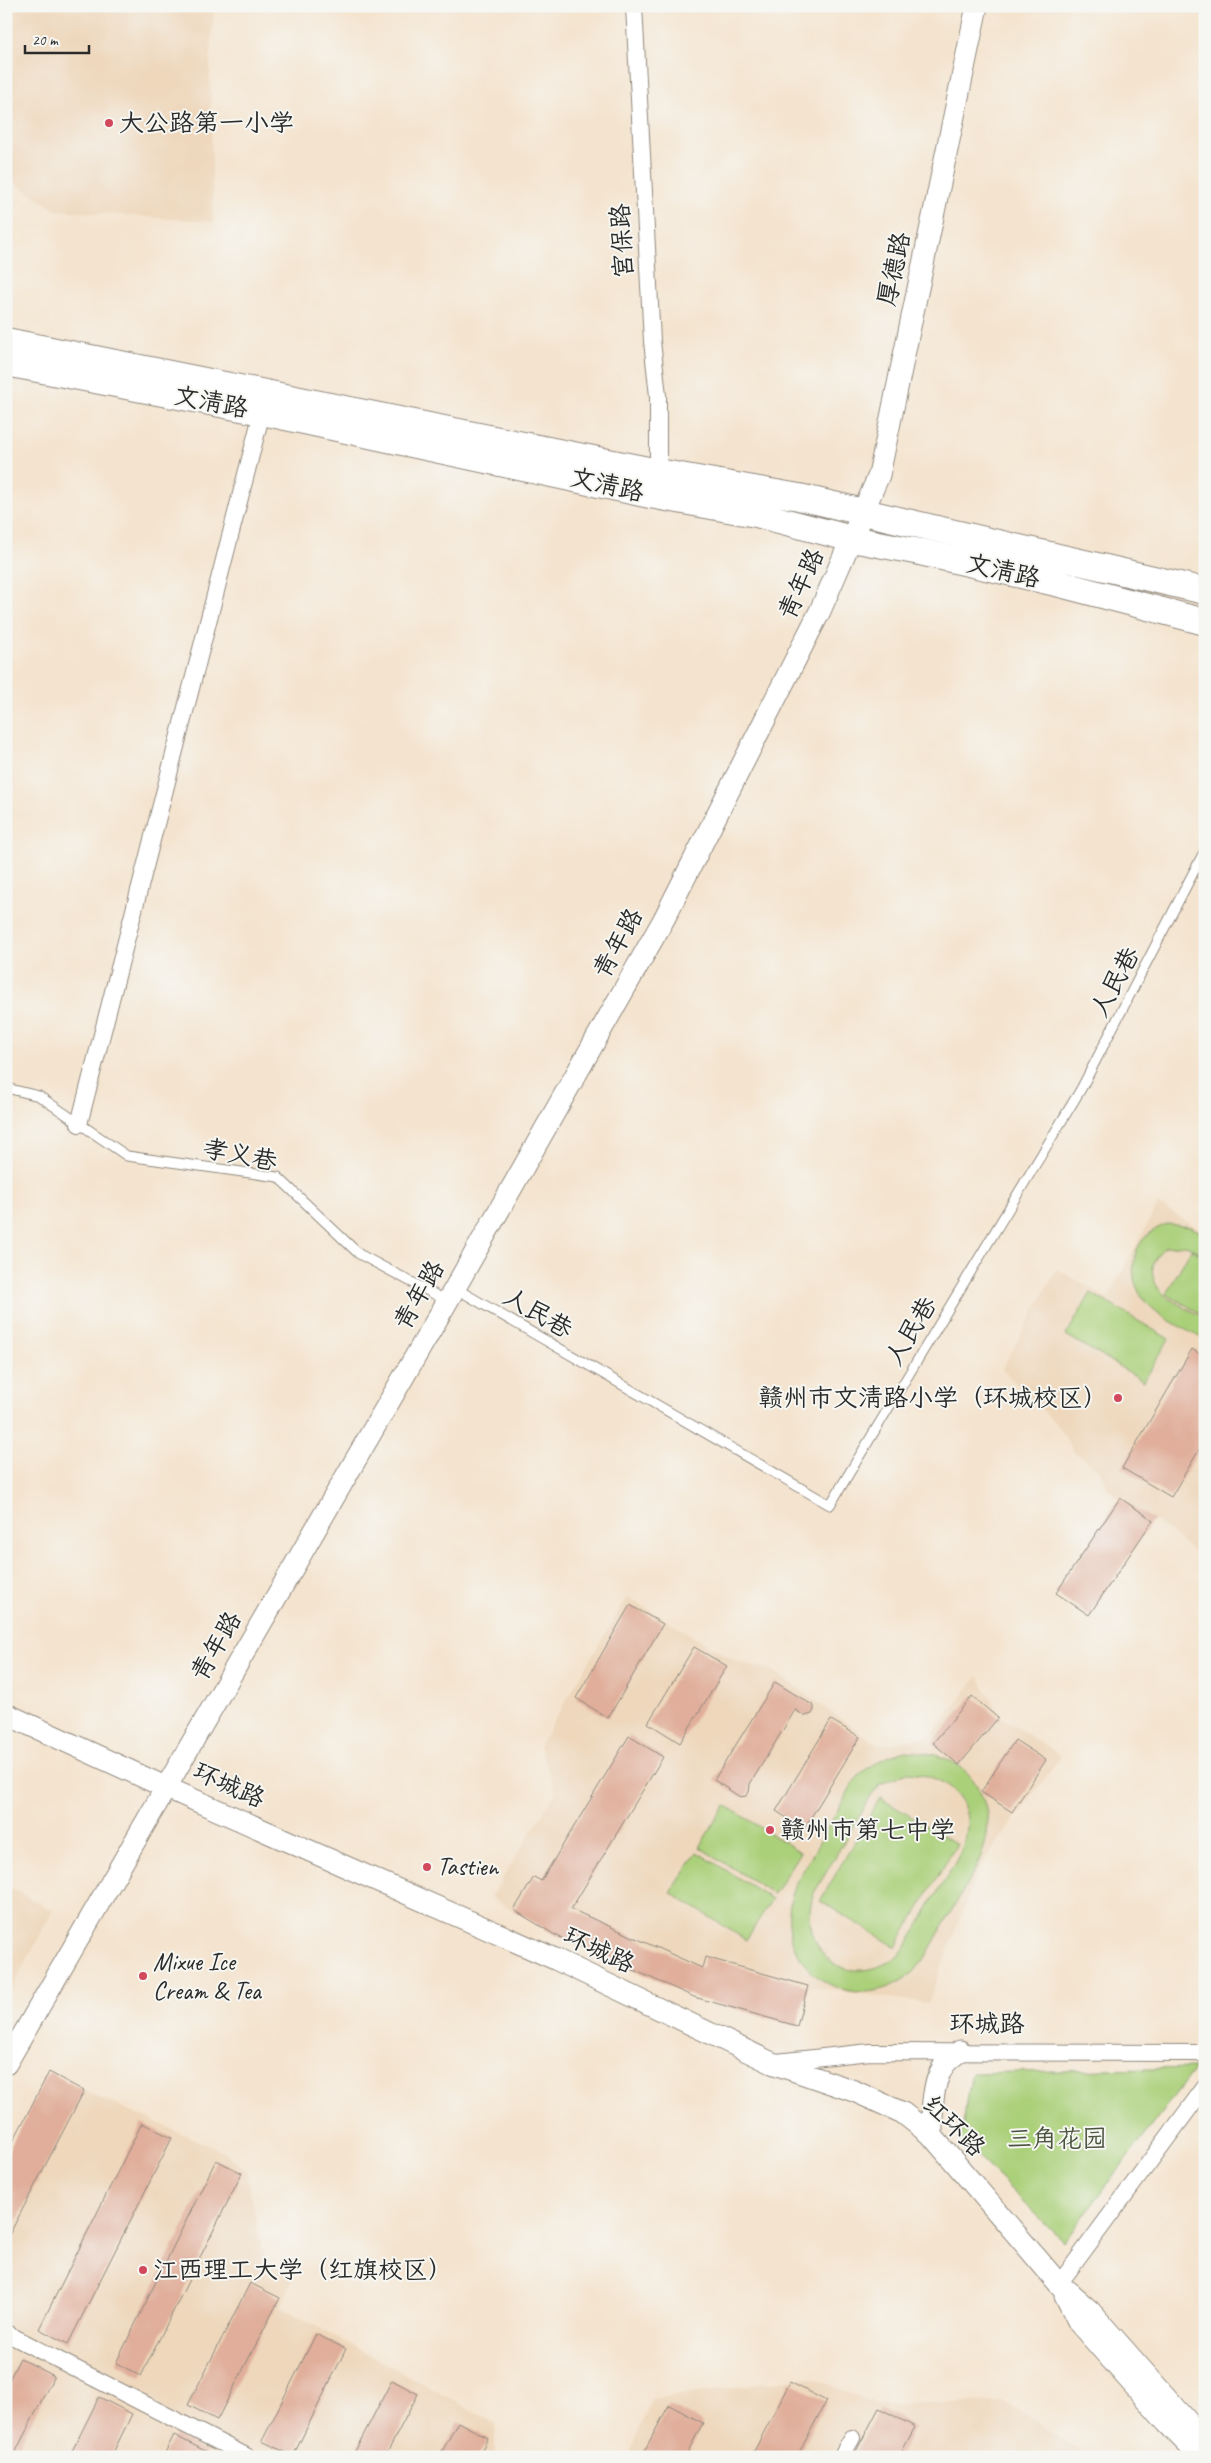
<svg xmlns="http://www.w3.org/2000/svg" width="1211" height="2463" viewBox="0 0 1211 2463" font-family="Caveat,'LXGW WenKai TC',sans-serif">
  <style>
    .built { fill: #eed7bb }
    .green { fill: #abd07a; stroke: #6b7e52; fill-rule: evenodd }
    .building { fill: #e0ae9a }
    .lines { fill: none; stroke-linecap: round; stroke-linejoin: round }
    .service-casing { stroke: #90887d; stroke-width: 11 }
    .minor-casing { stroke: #90887d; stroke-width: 18 }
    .tertiary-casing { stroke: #90887d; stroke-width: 23 }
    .primary-casing { stroke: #90887d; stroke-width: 28 }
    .service { stroke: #fff; stroke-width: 9 }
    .minor { stroke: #fff; stroke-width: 16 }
    .tertiary { stroke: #fff; stroke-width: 21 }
    .primary { stroke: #fff; stroke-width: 26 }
    .poi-dot { fill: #d1495b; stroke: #f6f6f2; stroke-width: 2 }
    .labels { text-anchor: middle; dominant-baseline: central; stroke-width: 4; stroke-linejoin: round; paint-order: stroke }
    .poi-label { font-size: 25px; fill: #2b2b2b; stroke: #f6f6f2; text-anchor: start }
    .street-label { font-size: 25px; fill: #2b2b2b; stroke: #f6f6f2 }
    .park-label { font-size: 25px; fill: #4b543f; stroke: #f6f6f2 }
  </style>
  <rect width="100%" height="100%" fill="#f6f6f2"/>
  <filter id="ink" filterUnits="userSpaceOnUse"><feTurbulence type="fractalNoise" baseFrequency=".02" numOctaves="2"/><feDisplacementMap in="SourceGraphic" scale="10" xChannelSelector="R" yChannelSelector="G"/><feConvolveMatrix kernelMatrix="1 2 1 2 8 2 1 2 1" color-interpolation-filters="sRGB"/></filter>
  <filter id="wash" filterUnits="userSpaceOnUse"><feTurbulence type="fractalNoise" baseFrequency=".0096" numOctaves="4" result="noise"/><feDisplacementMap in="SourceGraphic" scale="20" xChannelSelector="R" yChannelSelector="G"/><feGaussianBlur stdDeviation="1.12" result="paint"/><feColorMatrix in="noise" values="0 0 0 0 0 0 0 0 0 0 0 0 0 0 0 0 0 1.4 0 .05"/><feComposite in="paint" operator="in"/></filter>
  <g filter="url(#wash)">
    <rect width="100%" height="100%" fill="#f4e4cf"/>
    <!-- built -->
    <path class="built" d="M6,6H214L210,66L213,222L56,210L6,177Z
      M1158,1204L1205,1232V1559L1153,1520L1089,1615L1056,1593L1120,1498L1109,1490L1099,1470L1073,1451L1060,1428L1002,1369L1057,1269L1108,1298Z
      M627,1597L735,1661L772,1670L879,1746L931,1736L978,1676L1002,1718L1061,1756L979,1868L928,2003L808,1987L797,2026L694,1997L555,1935L491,1897L556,1792L539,1746Z
      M6,1886L53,1910L6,2000Z
      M49,2072L84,2091L222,2151L246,2170L265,2264L294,2276L281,2307L495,2423V2457H6V2155Z
      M810,2377L877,2404L1004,2402L1092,2457H629L651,2399Z"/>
    <!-- green -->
    <path class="green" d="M1167,1224L1191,1227L1205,1234V1255L1186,1245L1166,1247C1159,1251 1155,1258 1153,1266C1148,1295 1184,1306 1205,1318V1340C1171,1321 1124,1304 1135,1256C1139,1239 1151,1230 1167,1224Z
      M1191,1249L1205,1257V1316L1166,1294Z
      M1091,1293L1169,1339L1144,1381L1066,1335Z
      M905,1751C933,1752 962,1759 977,1786C1000,1829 982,1858 960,1896C948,1917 936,1938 924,1960C867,2032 760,1972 796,1883L855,1780C870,1764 884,1757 905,1751ZM905,1773C950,1774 981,1805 961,1851C953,1868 942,1885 932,1901C922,1919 911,1939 899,1956C887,1963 877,1969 863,1970C821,1974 801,1927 814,1893L872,1794L881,1784Z
      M880,1798L957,1844L896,1947L820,1901Z
      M725,1805L800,1852L774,1894L699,1847Z
      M697,1852L772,1899L746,1940L671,1893Z
      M1195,2068L1064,2242L960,2139L972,2073Z"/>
    <g id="blocks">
      <!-- building -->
      <path class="building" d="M1192,1349L1205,1357V1440L1171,1497L1122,1468Z
        M1120,1498L1153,1520L1089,1615L1056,1593Z
        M630,1605L663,1624L608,1718L576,1698Z
        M694,1647L727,1666L680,1743L648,1723Z
        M775,1682L814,1706V1710L812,1714L805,1716L795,1710L750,1784L749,1792L746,1796L740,1797L714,1780Z
        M972,1696L998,1718L959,1765L933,1743Z
        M831,1720L860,1737L804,1829L776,1811Z
        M629,1736L663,1757L571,1909L702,1968L705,1957L808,1986L797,2026L694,1997L555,1935L514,1910L534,1877L541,1881Z
        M1015,1740L1046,1760L1012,1812L981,1792Z
        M49,2072L84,2091L6,2241V2155Z
        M142,2123L172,2138L68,2344L39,2329Z
        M216,2160L242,2173L141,2376L116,2363Z
        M250,2283L280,2298L217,2420L188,2405Z
        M316,2334L346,2349L293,2456L262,2441Z
        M20,2358L54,2376L13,2457H6V2386Z
        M392,2380L418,2394L385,2457H352Z
        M790,2382L826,2401L797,2457H751Z
        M99,2397L132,2414L111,2457H69Z
        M669,2405L703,2423L685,2457H641Z
        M879,2408L915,2427L899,2457H853Z
        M458,2422L488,2438L478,2457H439Z
        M174,2435L207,2452L205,2457H163Z"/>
    </g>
  </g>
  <g filter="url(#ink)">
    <use href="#blocks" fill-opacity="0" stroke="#90887d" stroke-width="1"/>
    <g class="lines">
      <!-- service casing -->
      <g class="service-casing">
        <path id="service" d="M6,1088L39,1096L127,1156L278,1177L359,1254L447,1301
          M455,1288L830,1505L1081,1089L1205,850"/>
      </g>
      <!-- minor casing -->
      <g class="minor-casing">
        <path id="minor" d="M634,6L652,341L658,396V472
          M79,1124L262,412
          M776,2062L870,2052L1205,2053
          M1059,2284L1205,2087
          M6,2333L248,2457
          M841,2457L852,2438"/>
      </g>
      <!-- tertiary casing -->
      <g class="tertiary-casing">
        <path id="tertiary" d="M6,1714L165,1787L555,1959L772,2063L854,2091L903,2113L932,2136L1059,2284L1090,2311L1205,2441
          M6,2064L455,1288L664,919L820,611L879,475L977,6
          M932,2136C932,2114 931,2086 943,2067C946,2061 955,2055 960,2051
          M1065,2295L1079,2323L1167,2423L1200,2457"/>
      </g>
      <!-- primary casing -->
      <g class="primary-casing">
        <path id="primary" d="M6,341L658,472L799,497L1205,591
          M6,363L262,412L650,495L756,514L852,539L920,552L1056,583L1205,622"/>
      </g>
      <!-- service -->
      <use href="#service" class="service"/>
      <!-- minor -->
      <use href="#minor" class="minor"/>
      <!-- tertiary -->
      <use href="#tertiary" class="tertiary"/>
      <!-- primary -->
      <use href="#primary" class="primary"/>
    </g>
  </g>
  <!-- markers -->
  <g class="poi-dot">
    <circle cx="109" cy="123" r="5"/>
    <circle cx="1118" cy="1398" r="5"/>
    <circle cx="770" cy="1830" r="5"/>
    <circle cx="427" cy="1867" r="5"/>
    <circle cx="143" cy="1976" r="5"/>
    <circle cx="143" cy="2270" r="5"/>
  </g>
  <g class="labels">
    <!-- poi labels -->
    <g class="poi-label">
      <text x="119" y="123">大公路第一小学</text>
      <text x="1108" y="1398" text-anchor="end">赣州市文清路小学（环城校区）</text>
      <text x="780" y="1830">赣州市第七中学</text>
      <text x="437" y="1867">Tastien</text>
      <text x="153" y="1962">Mixue Ice<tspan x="153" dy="29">Cream &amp; Tea</tspan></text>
      <text x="153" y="2270">江西理工大学（红旗校区）</text>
    </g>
    <!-- street labels -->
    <g class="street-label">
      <text transform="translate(622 241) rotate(-93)">宫保路</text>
      <text transform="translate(894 269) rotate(-78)">厚德路</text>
      <text transform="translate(211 402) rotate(11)">文清路</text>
      <text transform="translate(607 485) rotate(13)">文清路</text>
      <text transform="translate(1003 571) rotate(13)">文清路</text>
      <text transform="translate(801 584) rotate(-65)">青年路</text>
      <text transform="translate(618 943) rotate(-61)">青年路</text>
      <text transform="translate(1115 982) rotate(-62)">人民巷</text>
      <text transform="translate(240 1155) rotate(11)">孝义巷</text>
      <text transform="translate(419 1295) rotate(-60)">青年路</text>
      <text transform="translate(538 1313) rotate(30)">人民巷</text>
      <text transform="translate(911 1331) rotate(-59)">人民巷</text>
      <text transform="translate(216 1646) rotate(-60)">青年路</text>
      <text transform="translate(229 1785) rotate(24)">环城路</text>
      <text transform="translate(599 1950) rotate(25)">环城路</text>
      <text x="987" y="2024">环城路</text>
      <text transform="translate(954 2126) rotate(44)">红环路</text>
    </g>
    <!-- park labels -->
    <g class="park-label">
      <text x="1057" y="2139">三角花园</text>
    </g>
  </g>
  <!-- margin -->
  <rect width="1211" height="2463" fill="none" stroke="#f6f6f2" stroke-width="25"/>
  <!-- scale -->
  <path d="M25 45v8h64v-8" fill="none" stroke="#2b2b2b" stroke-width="2.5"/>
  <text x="32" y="45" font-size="15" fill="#2b2b2b" stroke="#f6f6f2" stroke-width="4" paint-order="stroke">20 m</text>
</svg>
